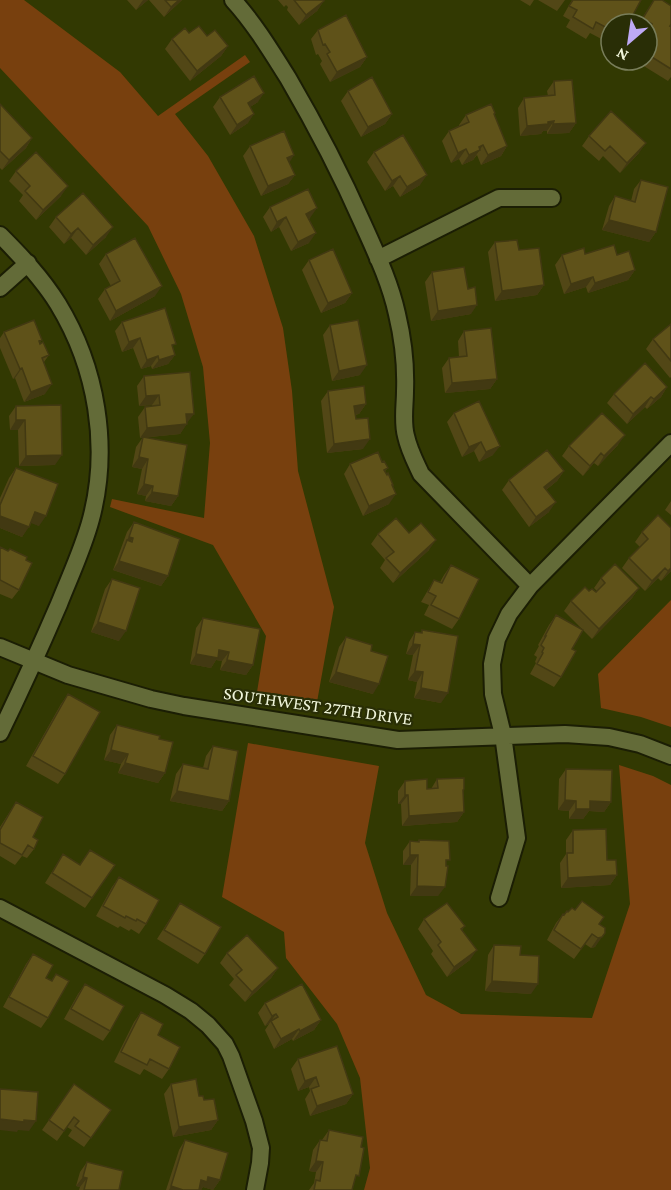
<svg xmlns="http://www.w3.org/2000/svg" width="671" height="1190" viewBox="0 0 671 1190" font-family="'Crimson Pro',serif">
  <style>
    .green { fill: #78400e }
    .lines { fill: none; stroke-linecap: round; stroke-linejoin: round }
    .minor-casing { stroke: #1b1e04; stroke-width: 20 }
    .minor { stroke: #636b38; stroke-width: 16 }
    .wall { fill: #524716 }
    .shaded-wall { fill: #423912 }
    .building { fill: #5f5219; stroke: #423912; stroke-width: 1.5 }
    .labels { text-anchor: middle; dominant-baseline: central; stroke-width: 4.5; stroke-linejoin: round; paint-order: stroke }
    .street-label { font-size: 18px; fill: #eff4d9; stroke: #292e06 }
  </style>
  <rect width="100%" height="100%" fill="#323902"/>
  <!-- green -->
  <path class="green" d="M0,0H24L120,72L158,116L245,55L250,62L175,114L208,156L254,236L283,328L292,391L298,471L334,607L317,702L257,692L266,636L213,545L110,507L112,499L204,518L210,443L203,367L181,294L148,226L0,68Z
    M671,600V727L641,717L601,708L598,674Z
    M248,743L379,766L365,843L387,913L426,995L461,1014L592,1018L630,904L619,765L653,776L671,785V1190H364L370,1168L360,1078L337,1024L286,958L284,932L222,897Z"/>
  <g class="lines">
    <!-- minor casing -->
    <g class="minor-casing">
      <path id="minor" d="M233,0C254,23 271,51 288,78C316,126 341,174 363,224C376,253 390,282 397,314C403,339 406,365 405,391C405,406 402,421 406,436C409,450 415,461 421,474L530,586
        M0,235C21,256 42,278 58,304C97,368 110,447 91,519C83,549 70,576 59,604C40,648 21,690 0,733
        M378,259L499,198H552
        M0,288L28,263
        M0,647L68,675L151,699L184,706L398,740L565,734L609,737L640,744L671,756
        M499,898L517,838L503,735L493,694L492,664L497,639L509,614L530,586L671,443
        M0,908L165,995L191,1011L208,1025L225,1044L231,1056L254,1121L261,1148L260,1163L255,1190"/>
    </g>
    <!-- minor -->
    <use href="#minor" class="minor"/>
  </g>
  <!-- wall -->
  <path class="wall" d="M127,0H148L136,10Z
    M149,0H182L164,17Z
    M278,0H324L317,11L299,25L287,10L288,7L286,5L284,7Z
    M520,0H534L530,6Z
    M538,0H565L557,11Z
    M572,0H641L611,24V44L590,33L586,39L566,27L570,20L563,16Z
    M654,0L671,26V77L668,81L634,60H647V24H638Z
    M318,30L367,57L360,67L330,82L320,64L322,61L318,54L316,55L311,39Z
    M189,33L207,36L228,46L221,56L190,81L165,49L172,39Z
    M554,81L576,123L569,133L547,134V131H543L541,134L520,136L518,108L524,98L548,96L547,91Z
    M348,91L392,114L385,124L361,137L341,101Z
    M220,97L258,102L250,107L248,123L230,135L213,107Z
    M0,104L32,138L26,148L2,170L0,168Z
    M495,113L494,115L507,146L501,156L481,165L477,155L473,160L462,165L459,159L451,163L442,141L449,131L459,126V125L466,115Z
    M589,136L639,153L620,173L603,156L599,161L582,146Z
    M250,146L289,162L295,175L288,184L261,196L243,156Z
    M374,152L420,185L400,197L393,186L385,191L367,162Z
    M16,171L61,196L36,220L19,201L23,195L9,181Z
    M641,180L656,232L649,242L602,230L609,206L615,196L631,201L634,189Z
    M270,207L310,218L309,219V243L291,251L279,227L271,232L263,217Z
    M56,217L106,237L86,255L71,238L64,244L49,227Z
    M495,242L544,285L537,295L495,301L488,252Z
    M106,254L155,296L110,321L98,299L105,289L111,286L99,264Z
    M585,254L617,255L635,270L628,280L588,293L586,287L564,294L555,265L562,255Z
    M309,260L352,293L345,303L321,313L302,270Z
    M432,272L471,314L431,321L425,282Z
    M122,322L173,348L175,355L168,364L152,369L151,366L141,369L133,348L122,352L115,331Z
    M671,324V377L670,378L646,349L653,339Z
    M330,325L360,375L332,381L323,335Z
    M464,331L497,379L490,389L445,393L442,368L449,358L459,357L458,341Z
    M4,332L42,340L40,342L49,355L44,362L45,394L24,402L15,378L13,379L0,348V338Z
    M144,376L187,423L180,434L140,438L138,417L145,407L152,406V405L139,406L137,386Z
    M667,387L661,397L647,409L645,407L627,424L607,403L614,394Z
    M328,391L366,404L359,414L355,415L363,449L327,453L321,401Z
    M479,401L493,455L479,462L474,451L462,457L447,422L454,413Z
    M16,406L55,465L19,466L18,430H10L9,416Z
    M143,437L178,496L171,506L145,501L146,496L137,494L142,469L132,467L136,447Z
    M618,445L598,466L594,463L583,476L562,456L569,446Z
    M382,462L388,468L385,471L393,485L389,504L363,516L344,474L350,464Z
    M16,468L39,526L31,522L22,537L0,528V498L9,478Z
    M564,471L557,481L546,490L549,512L529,527L502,490L509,480Z
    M671,501V515L665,510Z
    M134,522L168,576L161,586L113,570L127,532Z
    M671,528V571L661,581L658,578L645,591L622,568L629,558L640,547L635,542L642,532Z
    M378,534L429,550L393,583L380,568L385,560L371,544Z
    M0,547L26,560L19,590L12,599L0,594Z
    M451,565L459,619L452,629L424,615L429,605L421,602L428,590L434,580L440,582L444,575Z
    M601,578L639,588L632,598L592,639L564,611L571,601L589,591L596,592L597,591L594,588Z
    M112,579L119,641L91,632L105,589Z
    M556,615L572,649L561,677L554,687L530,674L536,663L535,662L537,657L534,655L539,646L538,645L549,625Z
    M203,618L253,665L246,675L220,670L222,661L216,660L211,668L190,664L196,628Z
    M422,630L441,703L414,698L417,682L408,680L413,655L406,654L409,642L415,632L421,633Z
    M346,637L371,651L373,694L329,682L339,647Z
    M68,694L65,774L58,784L26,766L61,704Z
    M117,725L159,739L165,773L158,783L118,773L121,764L104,760L110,735Z
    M213,746L229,801L222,811L170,801L176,774L183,764L203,768L206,756Z
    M566,769L611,802L604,812L589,811L583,819H569V811L558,810L559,779Z
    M437,779L464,789L463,792L464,812L457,822L402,826L401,804H398V791L405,781L427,789H431Z
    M16,802L34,849L27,858L22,856L15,865L0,856V827Z
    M573,830L607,860L617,875L610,885L561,888L560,863L566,854V840Z
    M419,840L446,866L438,896H410L411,865H403V851L410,841L417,842Z
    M90,850L115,865L85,908L45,883L63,854L80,865Z
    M119,877L146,924L139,934L131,929L129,931L120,926L118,928L96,916L112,887Z
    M180,903L205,954L198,964L157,939Z
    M575,910L605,928L595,947L591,948L585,944L574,959L547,940L556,923L563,914L564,915Z
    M424,919L465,926L462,930L470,960L447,977L431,954L433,951L418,929Z
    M494,945L531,994L485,991L488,955Z
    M227,953L278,968L271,978L245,1002L229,985L234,979L220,963Z
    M33,954L46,978L51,981L56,974L48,1018L41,1028L3,1007L26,964Z
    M85,984L110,1031L103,1041L64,1019L78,994Z
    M265,1003L321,1020L314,1030L293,1041L292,1039L274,1049L265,1030L269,1024L265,1026L258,1013Z
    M141,1012L158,1035L169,1069L162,1079L144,1069L140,1075L114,1062L134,1022Z
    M298,1059L353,1094L346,1104L310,1116L305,1099L310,1091L309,1087L298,1091L291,1069Z
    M74,1084L111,1110L84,1147L68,1136L72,1130L67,1127L57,1141L42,1130Z
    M171,1084L199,1096L204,1100L218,1120L211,1130L173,1137L164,1094Z
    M329,1130L354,1182L352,1190H309L314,1183L316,1172L309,1171L313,1150L320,1140H322Z
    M185,1140L220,1180L213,1190L203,1187L201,1190H166L179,1150Z
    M87,1162L119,1190H79L80,1187L76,1186L80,1172Z"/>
  <!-- shaded-wall -->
  <path class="shaded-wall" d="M143,0H148L136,10Z
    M179,0H182L164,17L171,7Z
    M324,1L317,11L299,25L306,15Z
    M228,46L221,56L190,81L197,71Z
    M367,57L360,67L330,82L337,72Z
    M264,93L258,102L241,113L248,103Z
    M254,114L248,123L230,135L237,125Z
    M392,114L385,124L361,137L368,127Z
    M554,121L547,131H543L541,134L520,136L527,126Z
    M576,123L569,133L547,134L553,124Z
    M32,138L26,148L2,170L9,160Z
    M646,143L639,153L620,173L627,163Z
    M483,145L473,160L462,165L469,155L479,147Z
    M507,146L501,156L481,165L488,155Z
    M466,149L459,159L451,163L458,153Z
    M294,155L288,165L287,158Z
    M295,175L288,184L261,196L268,186Z
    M427,175L420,185L400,197L407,187Z
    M400,176L393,186L385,191L392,181Z
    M68,186L61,196L36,220L43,210Z
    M317,208L310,218L299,223L306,214Z
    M286,217L279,227L271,232L277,222Z
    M609,220L656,232L649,242L602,230Z
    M113,227L106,237L86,255L93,245Z
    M78,228L71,238L64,244L71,234Z
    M316,233L309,243L291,251L298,242Z
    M635,270L628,280L588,293L595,283Z
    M593,277L586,287L564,294L571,284Z
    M544,285L537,295L495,301L502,291Z
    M162,286L155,296L110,321L116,311Z
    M352,293L345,303L321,313L328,303Z
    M477,305L471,314L431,321L438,311Z
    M140,338L133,348L122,352L129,342Z
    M175,355L168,364L152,369L159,360Z
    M158,356L151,366L141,369L147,360Z
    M367,365L360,375L332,381L339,371Z
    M22,368L15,378L13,379L20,369Z
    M497,379L490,389L445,393L452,383Z
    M52,384L45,394L24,402L31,392Z
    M667,387L661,397L647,409L654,399Z
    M159,395L152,405L139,406L146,396Z
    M651,397L645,407L627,424L633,414Z
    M366,404L359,414L347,415L354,406Z
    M186,414H194L187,423Z
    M16,420H25L18,430H10Z
    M187,424L180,434L140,438L147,428Z
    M625,435L618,445L598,466L604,456Z
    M370,439L363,449L327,453L334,444Z
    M481,442L474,451L462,457L469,447Z
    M500,446L493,455L479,462L486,452Z
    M601,453L594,463L583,476L590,466Z
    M62,455L55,465L19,466L26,456Z
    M139,457L148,459L142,469L132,467Z
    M564,471L557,481L537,497L544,487Z
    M144,484L153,486L146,496L137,494Z
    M152,492L178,496L171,506L145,501Z
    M396,494L389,504L363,516L369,506Z
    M556,502L549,512L529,527L536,517Z
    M35,512L46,516L39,526L28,522Z
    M0,516L29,527L22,537L0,528Z
    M129,537L133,538L126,548V541Z
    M436,540L429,550L393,583L400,573Z
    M119,561L168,576L161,586L113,570Z
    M665,568L658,578L645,591L652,581Z
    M671,568V571L661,581L668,571Z
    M639,588L632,598L592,639L599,629Z
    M98,622L126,631L119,641L91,632Z
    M413,644L420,645L413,655L406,654Z
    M219,650L229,652L222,661L216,660L211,668L190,664L196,654Z
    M227,660L253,665L246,675L220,670Z
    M415,671L423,672L417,682L408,680Z
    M336,672L379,684L373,694L329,682Z
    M421,688L448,693L441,703L414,698Z
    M111,750L128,754L121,764L104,760Z
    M125,763L165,773L158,783L118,773Z
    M177,791L229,801L222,811L170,801Z
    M405,795H408L401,804H398Z
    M565,800L576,801L569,811L558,810Z
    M590,801L611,802L604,812L589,811L583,819H569L576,809Z
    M464,812L457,822L402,826L409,816Z
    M410,855H418L411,865H403Z
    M617,875L610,885L561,888L568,878Z
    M417,886L445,887L438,896H410Z
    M605,933L595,947L591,948L598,938Z
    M477,950L470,960L447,977L454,967Z
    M278,968L271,978L245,1002L252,992Z
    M492,981L538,984L531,994L485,991Z
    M276,1014L269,1024L265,1026L272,1016Z
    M321,1020L314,1030L293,1041L300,1031Z
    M299,1029L292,1039L274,1049L281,1039Z
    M316,1077L309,1087L298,1091L305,1081Z
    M353,1094L346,1104L310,1116L317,1106Z
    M0,1119L24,1120L36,1121L29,1131L18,1130L17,1132L0,1130Z
    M218,1120L211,1130L173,1137L179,1127Z
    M316,1161L323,1162L316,1172L309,1171Z
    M83,1177L87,1178L80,1187L76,1186Z
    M208,1177L220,1180L213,1190L203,1187L201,1190H194L201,1180Z
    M171,1186L183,1190H169Z"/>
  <!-- building -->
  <path class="building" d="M165,0H179L171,7Z
    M294,0H324V1L306,15Z
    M573,0H641L628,24H611V30L596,22L593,29L573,17L577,10L569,6Z
    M654,0H662L671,6V24L670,26H671V69L647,54V31L652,24L643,18Z
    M346,15L367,57L337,72L327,54L330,52L325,44L323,45L318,30Z
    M199,26L207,36L215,30L228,46L197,71L172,39L185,28L189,33Z
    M254,76L264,93L248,103L254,114L237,125L220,97Z
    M372,77L392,114L368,127L348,91Z
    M572,80L576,123L553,124L554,121L548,122V124L527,126L524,98L555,95L554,81Z
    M0,104L32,138L9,160L0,151Z
    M491,104L495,113L494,114L507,146L488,155L483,145L479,147L480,150L469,155L466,149L458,153L449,131L469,122L466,115Z
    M611,111L646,143L627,163L610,146L605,151L589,136Z
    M284,131L294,155L287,158L295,175L268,186L250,146Z
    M403,135L427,175L407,187L400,176L392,181L374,152Z
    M36,152L68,186L43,210L25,191L30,186L16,171Z
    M641,180L668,187L656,232L609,220L615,196L635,202Z
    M308,189L317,208L306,214L316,233L298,242L286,217L277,222L270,207Z
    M83,193L113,227L93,245L78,228L71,234L56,217Z
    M135,238L162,286L116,311L105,289L120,281L106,254Z
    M517,240L519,250L539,248L544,285L502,291L495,242Z
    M614,245L617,255L629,251L635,270L595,283L593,277L571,284L562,255L584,248L585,254Z
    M333,249L352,293L328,303L309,260Z
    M464,267L468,289L475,287L477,305L438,311L432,272Z
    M165,308L176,344L172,345L175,355L159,360L158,356L147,360L140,338L129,342L122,322Z
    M34,320L42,340L39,341L40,344L43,342L49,355L42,358L52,384L31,392L22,368L20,369L4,332Z
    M358,320L367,365L339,371L330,325Z
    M671,324V361L653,339Z
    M491,328L497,379L452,383L449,358L467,356L464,331Z
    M645,363L667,387L654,399L651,397L633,414L614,394Z
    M190,372L194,414H186L187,424L147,428L145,407L160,405L159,395L146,396L144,376Z
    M364,386L366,404L354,406L356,419L368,418L370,439L334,444L328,391Z
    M479,401L500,446L486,452L481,442L469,447L454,413Z
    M61,405L62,455L26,456L25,420H16V406Z
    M602,413L625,435L604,456L601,453L590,466L569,446Z
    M143,437L187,445L178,496L152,492L153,486L144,484L148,459L139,457Z
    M547,450L564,471L544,487L556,502L536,517L509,480Z
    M378,452L382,462L384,461L388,468L384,470L387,475L388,473L393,485H392L396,494L369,506L350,464Z
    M16,468L58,484L46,516L35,512L29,527L0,516V505Z
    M658,515L671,528V568L668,571L665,568L652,581L629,558L648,539L642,532Z
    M396,518L409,533L421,523L436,540L400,573L386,558L394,552L378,534Z
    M134,522L180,539L168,576L119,561L127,540L132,542L133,538L129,537Z
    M0,547L8,551L10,549L27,557L26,560L32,563L19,590L0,580Z
    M615,564L639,588L599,629L571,601L585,587L589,591L592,589L596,592L605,583L601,578Z
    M451,565L479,579L459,619L431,605L436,596L428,592L434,580L442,583Z
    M112,579L140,588L126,631L98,622Z
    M556,615L583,630L572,649L576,651L561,677L537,664L543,653L542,652L544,648L541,645L546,636H545Z
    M203,618L260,629L253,665L227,660L229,652L219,650L218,658L196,654Z
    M422,630L458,636L448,693L421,688L423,672L415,671L420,645L413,644L415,632L422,633Z
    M346,637L372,645L371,651L388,656L379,684L336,672Z
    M68,694L100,712L65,774L33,756Z
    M117,725L160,736L159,739L173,742L165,773L125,763L128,754L111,750Z
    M213,746L238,751L229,801L177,791L183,764L208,769Z
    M566,769L612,770L611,802L590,801V809H576V801L565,800Z
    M464,778V789L463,790L464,812L409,816L408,795H405V781L427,779V789L438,788L437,779Z
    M16,802L43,817L33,837L38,840L34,849L28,845L22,855L0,843V830Z
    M606,829L607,860H616L617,875L568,878L567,853H573V830Z
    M419,840L449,841L450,860H446V866H448L445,887L417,886L418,855H410V841L419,842Z
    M90,850L115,865L92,898L52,873L63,854L80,865Z
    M119,877L159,900L146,924L137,919L136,921L126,916L125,918L103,906Z
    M582,901L604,917L599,924L605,928V933L602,937L598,938L592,934L581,949L554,930L563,914L564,915L567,911L568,912L572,908L575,910Z
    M180,903L221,927L205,954L164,930Z
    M447,903L465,926L461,929L477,950L454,967L438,945L441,942L424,919Z
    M247,935L278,968L252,992L236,975L242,970L227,953Z
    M494,945L521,946L520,955L539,956L538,984L492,981Z
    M33,954L53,965L46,978L52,981L56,974L69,981L48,1018L9,997Z
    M85,984L124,1006L110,1031L71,1009Z
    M302,984L321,1020L300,1031L299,1029L281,1039L271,1021L278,1017L276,1014L272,1016L265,1003Z
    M141,1012L163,1024L158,1035L180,1047L169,1069L150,1059L147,1065L121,1052Z
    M337,1046L353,1094L317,1106L311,1089L319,1086L316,1077L305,1081L298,1059Z
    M196,1079L199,1096H203L204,1100L214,1099L218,1120L179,1127L171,1084Z
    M74,1084L111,1110L91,1138L75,1126L79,1121L74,1117L64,1131L49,1120Z
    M0,1089L38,1092L36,1121L24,1120V1122L0,1119Z
    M329,1130L363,1137L361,1147L364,1148L359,1176L356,1175L352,1190H314L316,1180L320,1181L323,1162L316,1161L320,1140L327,1141Z
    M185,1140L228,1153L220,1180L208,1177L207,1182L201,1180L199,1190H183L171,1186Z
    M87,1162L123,1171L119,1190H84L87,1178L83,1177Z"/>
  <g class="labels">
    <!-- street labels -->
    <g class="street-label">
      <text transform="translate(318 706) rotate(8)">SOUTHWEST 27TH DRIVE</text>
    </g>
  </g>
  <!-- north arrow -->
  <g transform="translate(629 42) rotate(209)"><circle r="28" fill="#292e06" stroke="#787d5a" stroke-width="1.5"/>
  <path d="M0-4.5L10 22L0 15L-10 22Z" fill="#bea9f5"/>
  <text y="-9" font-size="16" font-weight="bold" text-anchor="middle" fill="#eff4d9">N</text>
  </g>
</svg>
